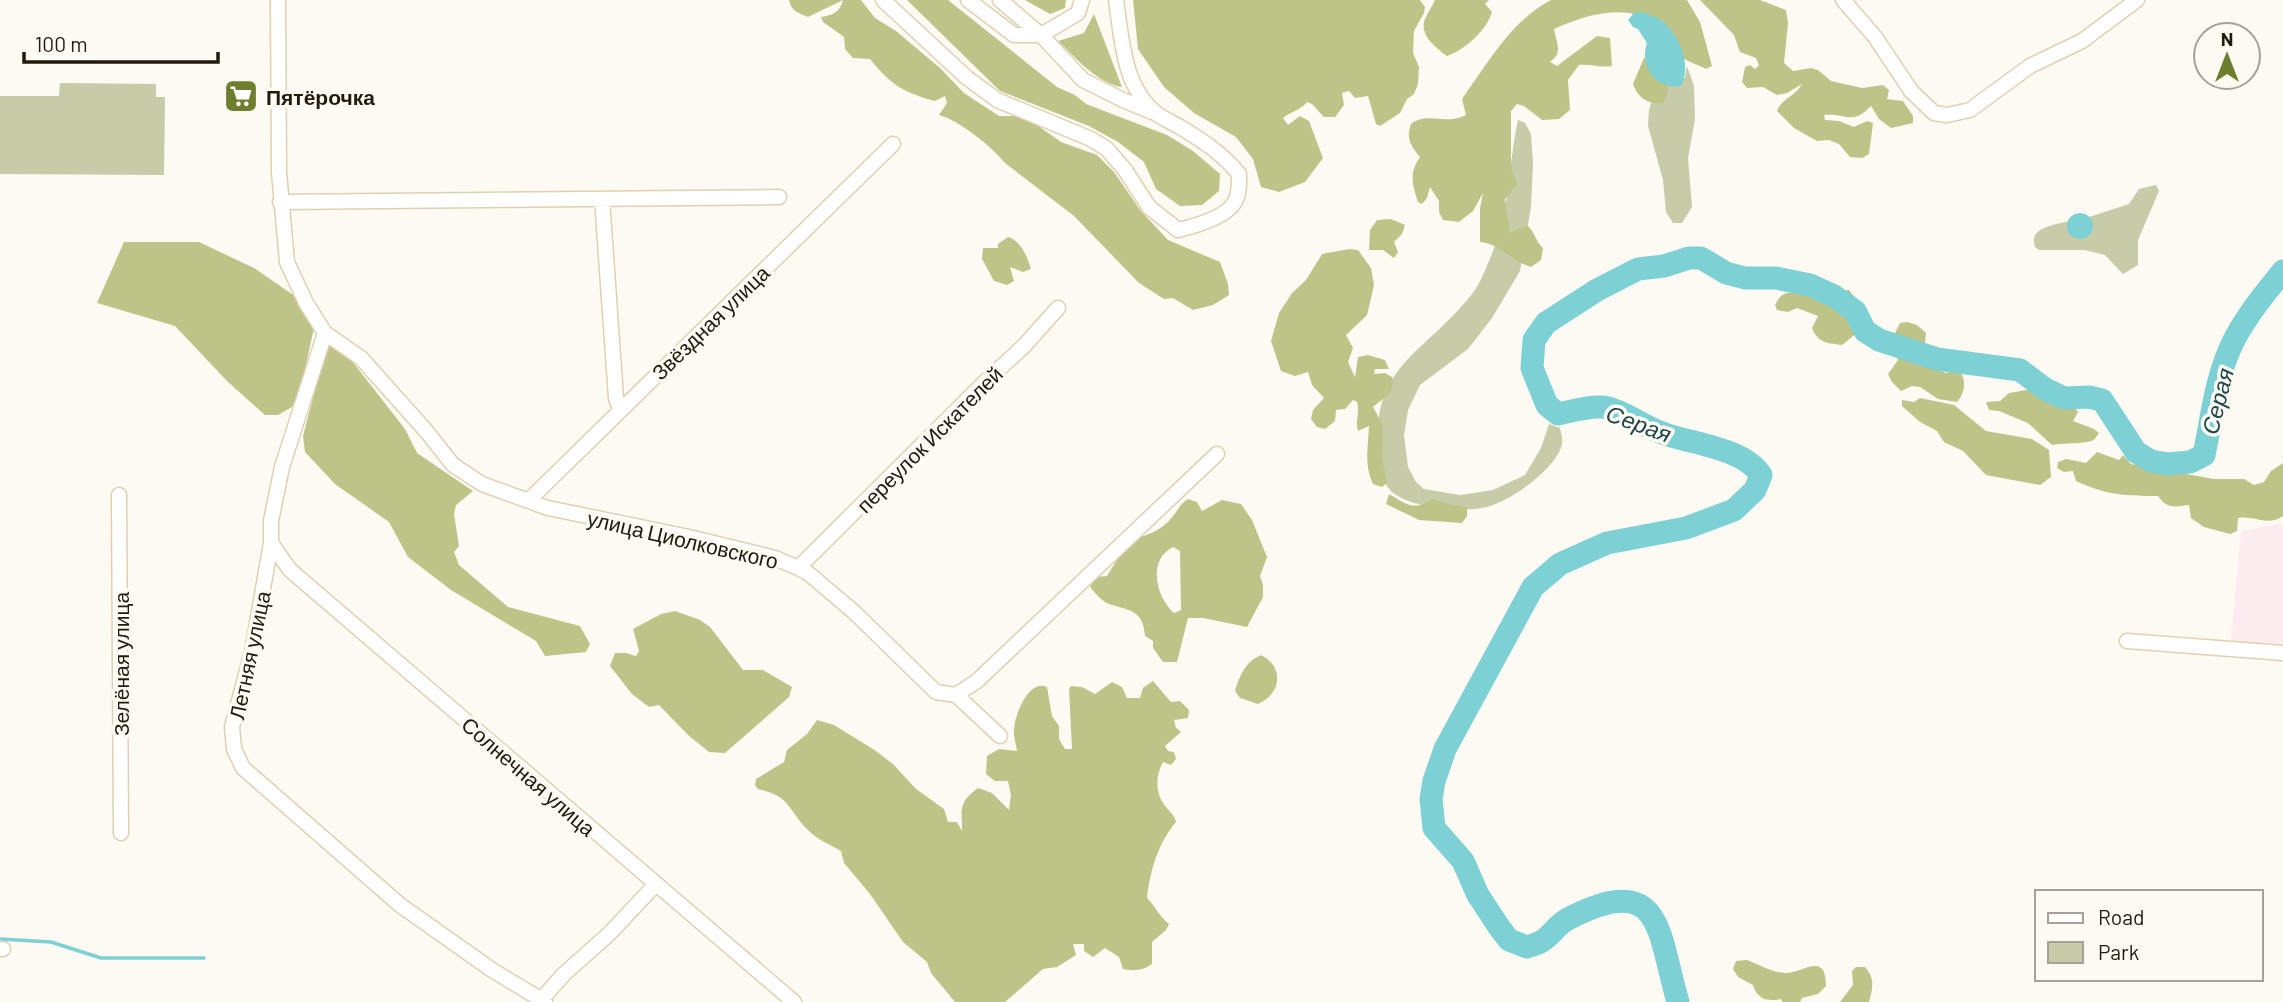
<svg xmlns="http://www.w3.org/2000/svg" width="2283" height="1002" viewBox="0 0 2283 1002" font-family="Barlow,sans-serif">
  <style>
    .industrial { fill: #fcecef }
    .green { fill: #c7cba7 }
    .forest { fill: #bec487; fill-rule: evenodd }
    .water { fill: #7dd0d3 }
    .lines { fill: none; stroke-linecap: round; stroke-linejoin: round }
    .stream { stroke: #7dd0d3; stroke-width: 3.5 }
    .river { stroke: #7dd0d3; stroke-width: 23 }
    .minor-casing { stroke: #dfd0b1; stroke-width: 17 }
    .minor { stroke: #fff; stroke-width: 14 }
    .labels { text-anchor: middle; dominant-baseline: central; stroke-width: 7; stroke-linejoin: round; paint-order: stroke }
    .poi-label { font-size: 21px; font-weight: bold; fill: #201a0f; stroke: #fdfaf4; text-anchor: start }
    .street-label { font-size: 21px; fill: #201a0f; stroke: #fdfaf4 }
    .water-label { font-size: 23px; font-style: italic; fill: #204749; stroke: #fdfaf4 }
  </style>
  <rect width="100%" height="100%" fill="#fdfaf4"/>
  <!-- industrial -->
  <path class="industrial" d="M2283,523V644L2231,642L2241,531Z"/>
  <!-- green -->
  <path class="green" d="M1687,66L1694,86L1695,119L1688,158L1692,207L1682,223H1673L1666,212L1663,180L1648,126L1649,110L1658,81L1685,78Z
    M60,83L156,84V97H165L164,175L0,174V96H59Z
    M1518,120L1525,123L1531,134L1533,163L1531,207L1520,271L1492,318L1468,349L1420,385L1408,410L1404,435L1408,467L1416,482L1424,489L1460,495L1493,490L1525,475L1541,448L1549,424L1560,428C1561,433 1563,439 1562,444C1557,468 1511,501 1487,507C1469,512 1426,508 1408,501C1386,492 1383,483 1380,461C1367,366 1422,357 1472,294C1480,284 1486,268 1491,256C1510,212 1508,166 1518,120Z
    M2156,185L2159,191L2138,240V265L2123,274L2105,255L2084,250H2039L2035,247C2028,227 2055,225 2069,221L2068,223L2092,226L2089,217L2129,204L2139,189Z"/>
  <!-- forest -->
  <path class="forest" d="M789,0H861L875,18L896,31L940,68L964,93L999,116H1024L1061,142L1097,155L1114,172L1140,210L1168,240L1220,262L1228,284L1229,295L1213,305L1193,310L1173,298L1164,299L1139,283L1074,216L1005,163C992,147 959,120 939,115L947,103L945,96L935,101C904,93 890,84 870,59L853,58L845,49L844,37L823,22L821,17C833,15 840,12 843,0L808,17C798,13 791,11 789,0Z
    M907,0H948L1057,87L1075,95L1086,104L1167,135L1193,151L1220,174L1219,191L1202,205L1180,206L1156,189L1144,162L1118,142L1089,126L1000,91Z
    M1025,0H1066L1065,8L1050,14Z
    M1133,0H1420L1425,7L1424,13L1414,31L1413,53L1419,67L1418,84L1414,94L1407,99L1400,113L1380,126L1376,124L1368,96L1355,98L1349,91L1342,93L1344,105L1335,117H1324L1312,104L1307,102C1301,110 1290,112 1283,118L1288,125L1300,116L1309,121L1323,158L1305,182L1279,192L1261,187L1253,159L1236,137L1194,113L1164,87L1138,49Z
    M1435,0H1489L1485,4L1492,12C1486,31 1466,49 1447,56C1437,48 1421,37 1424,22C1426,15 1432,7 1435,0Z
    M1551,0H1687L1700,22L1712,66L1706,69C1699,65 1688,62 1682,57C1671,48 1666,30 1654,22C1623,3 1585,15 1554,29C1557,45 1563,52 1550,62L1557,66L1597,36L1610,38L1612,66C1600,68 1591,64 1579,65L1568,80L1570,110L1559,119L1542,120L1524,106L1517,104L1511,111V168L1517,184L1505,199L1510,233L1527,225C1535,232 1535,241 1543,248L1541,260L1531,267C1510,261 1503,245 1480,242V208L1483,193L1473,211L1459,222L1443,220L1439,212V201L1430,187L1427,198L1422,204L1418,202C1412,185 1409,172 1420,157C1410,145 1406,138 1411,124C1429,111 1443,126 1466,115L1462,99C1488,63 1511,21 1551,0Z
    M1700,0H1760L1786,10L1788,23L1784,63L1793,71L1811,68L1818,70L1831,81L1862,88L1883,85L1889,90L1887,99L1903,101L1913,116V123L1891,128L1879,119L1871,106C1852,126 1847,113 1824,115L1825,120L1839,121L1854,127L1867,121L1873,123L1869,154L1862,158L1850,157L1839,144L1829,140L1817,141L1794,128L1777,111C1782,98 1796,96 1802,84L1787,93L1777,95L1763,87L1747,88L1742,82L1745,67L1750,65L1755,69L1759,65L1756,58L1740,52L1734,35Z
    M1094,14L1122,87C1098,84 1075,57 1058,41L1084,33Z
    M1644,58H1649C1662,74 1675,82 1663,103C1648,105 1638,98 1633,84Z
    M1391,219L1405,225L1402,234L1394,242L1398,252L1394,258L1383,250H1369L1370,230L1377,220Z
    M1008,237C1021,241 1027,256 1031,269L1023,272L1010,267L1014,281L1007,285L994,281L982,259L983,248H998V244Z
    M124,242H199L254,268L302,301L314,328L300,392L292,407L278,415H265L228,382L175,326L97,303Z
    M1349,249L1358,250L1371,268L1374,285L1367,315L1346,335L1353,348L1348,362L1355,377L1358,357L1368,355L1385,360L1389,369H1375L1374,374L1385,373L1392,377C1395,394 1385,397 1373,407L1383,425L1382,458L1387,483L1382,487L1373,484C1364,465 1368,446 1369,426L1358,431C1355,420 1360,414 1357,402L1353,400L1345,409L1336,410L1335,421L1325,429L1317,427L1311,419L1313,410L1324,398L1312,385L1308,372L1295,376L1281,371L1271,341L1279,313L1292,293L1306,280L1322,254Z
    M1820,286L1834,291L1849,290L1859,303L1857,310L1861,318L1858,325V332L1842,345C1827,343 1818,343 1812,328L1818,316L1797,308L1788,312L1777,310L1775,305C1782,290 1789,293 1803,292C1809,292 1815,288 1820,286Z
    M1907,322L1917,325L1926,333L1925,342L1932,359L1943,364L1941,371L1946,373L1959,370C1967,380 1965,393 1957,402L1938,399L1920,387L1912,386L1901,391L1892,382L1888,374L1898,360L1894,349L1902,344L1895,338V333L1900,323Z
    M327,344L348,356L405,429L417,453L473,491L456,505L454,514L459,546L454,552L459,565L508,607L580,626L590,644L586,652L545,656L536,641L451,590L408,557L389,522L335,484L305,452L303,436Z
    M2038,388L2049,394L2054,403L2071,402L2078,412L2073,421L2094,429L2099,433L2094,440C2081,445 2066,442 2052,445L2028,423L1999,411L1989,410L1986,402L2000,401L2009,393Z
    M1920,398L1954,405L1986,431L2032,439L2049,450L2051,477L2040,485L1986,475L1963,451L1944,442L1937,431L1920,422L1902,406V400L1914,402Z
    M2097,452L2119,460L2123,455L2131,464L2214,479H2244L2254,485L2264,482L2271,471L2283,463V516C2267,527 2255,515 2238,518L2237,531L2230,534L2204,527L2191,518L2189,505C2174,507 2167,509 2158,496C2127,496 2105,495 2076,481L2073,471L2064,472L2057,468L2058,462L2066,459L2086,463Z
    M1389,494C1408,505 1413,511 1433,499C1445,504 1456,504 1467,508V516L1462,523L1419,520L1386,504Z
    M1188,499L1197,502L1202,511L1222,500L1241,504L1252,520L1267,557L1260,576L1263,585V597L1247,627L1203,618H1188L1177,662H1163L1153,648V641L1145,636C1143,611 1132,611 1112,605C1103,603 1096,594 1090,587L1096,577L1107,576L1129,540C1146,536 1162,531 1173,516C1179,509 1180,504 1188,499ZM1173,547L1180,551L1181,610L1174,613C1156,597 1147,560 1173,547Z
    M675,611L700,620L710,627L743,670H763L792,687L789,697L725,753L709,752L688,735L659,705L649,707L632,694L610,666L615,653H626L636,656L639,651L633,629L661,614Z
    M1261,655C1285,667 1281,694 1258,704L1240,698L1235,691C1240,675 1245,662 1261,655Z
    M1153,681L1171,702L1180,701L1189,710L1188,718L1174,720L1176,728L1181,732L1165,746L1168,751L1174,752L1176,759L1171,765L1163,762C1156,774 1155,791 1163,803C1168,811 1174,813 1176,822C1158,843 1150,871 1147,898C1156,907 1159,916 1169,924L1166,930L1152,942V964C1142,971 1134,971 1123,969L1119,957L1105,948L1093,957L1084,951V944H1073L1076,955L1057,967L1043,969L1005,1002H955L931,973L927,962L903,942L870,894L844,863L841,851C831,845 816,839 808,830C787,809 791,796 758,789L755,785L756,779L784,762L787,750L807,734L817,720L834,725L876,751L893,764L916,789L944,809L948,822H957L962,831C962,808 958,803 978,788L992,793L1009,810L1011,795L1008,781H995L986,774L987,756L999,749L1017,751C1016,744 1013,735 1014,729C1015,714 1029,679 1047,687L1052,716L1059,726V739L1065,749H1072L1069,689L1071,686L1082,687L1095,694L1112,682L1122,687L1127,698H1140L1143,688Z
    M1747,960C1760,965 1771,972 1785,973C1802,974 1826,950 1826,986L1818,994L1802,998L1800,1002H1782L1781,999C1767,1002 1757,999 1753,985L1738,977L1733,969L1736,961Z
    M1856,967H1865C1875,978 1873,988 1869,1002H1840L1853,985L1852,971Z"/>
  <!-- water -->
  <path class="water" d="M1642,12C1647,14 1654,16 1658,18C1678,31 1693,64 1681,86C1656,90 1639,66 1647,43L1638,29L1633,27L1628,20L1634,13Z
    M2067 226a13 13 0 1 1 26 0a13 13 0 1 1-26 0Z"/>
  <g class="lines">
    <!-- stream -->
    <path class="stream" d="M0,939L51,942L101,958H204"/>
    <!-- river -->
    <path class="river" d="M1678,1002C1657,930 1663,869 1566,920C1557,925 1551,936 1542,941C1538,944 1531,945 1527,947L1509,940L1499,927L1478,895L1463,861L1434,828L1431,799L1434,781L1445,749L1533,587L1560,564L1607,543L1686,528L1734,510L1755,490L1761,475C1742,446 1687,444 1657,431C1640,424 1620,409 1602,407C1588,406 1572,411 1558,414L1547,405L1532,368L1534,340L1546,323L1597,290L1638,269L1664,266L1689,258H1701L1726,273L1745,278H1776L1810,285L1834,296L1855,311L1865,331L1879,340L1937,359L2020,370L2045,389L2064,398L2089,397L2102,400L2136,452L2151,461L2168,464L2190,462L2204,455C2212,417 2216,374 2235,338C2248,314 2265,293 2283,271"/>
    <!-- minor casing -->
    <g class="minor-casing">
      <path id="minor" d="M278,0L279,172L287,262L306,303L325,333L361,358L427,432L453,465L482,484L548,508L689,537L775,558L798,568L808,573L854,612L936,692L956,695L977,681L1217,454
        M883,0L966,77L997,100L1091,139L1107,149L1125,170L1149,207L1178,230C1195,226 1225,218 1234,203C1240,194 1239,183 1239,174C1223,154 1203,141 1180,127C1173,123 1164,119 1157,114C1123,87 1122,40 1116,0
        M968,0L1014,35H1041L1083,80L1123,100L1152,112
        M1000,0L1041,35L1078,13L1082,0
        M1843,0L1875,37L1911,91L1934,113L1947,115L1970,110L2030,66L2082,41L2137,0
        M602,199L616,398L620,409
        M280,202L779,197
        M325,333L282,467L271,521V543L252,652L232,727L234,749L243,768L400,905L492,970L545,1002
        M119,495L121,833
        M528,501L893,144
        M271,543L290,570L794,1002
        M798,568L987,380L1024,346L1058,308
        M2127,641L2283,653
        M956,695L1000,736
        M0,949H3
        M541,1000L564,974L610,933L655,885"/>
    </g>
    <!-- minor -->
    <use href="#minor" class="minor"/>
  </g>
  <!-- icons -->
  <defs>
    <g id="supermarket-square" transform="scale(1.75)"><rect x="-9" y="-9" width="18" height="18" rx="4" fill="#6d7f2f" stroke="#fdfaf4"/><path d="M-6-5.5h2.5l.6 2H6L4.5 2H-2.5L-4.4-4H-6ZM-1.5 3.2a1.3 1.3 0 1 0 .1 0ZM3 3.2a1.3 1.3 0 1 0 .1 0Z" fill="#fff"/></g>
  </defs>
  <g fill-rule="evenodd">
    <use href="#supermarket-square" x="241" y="96"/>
  </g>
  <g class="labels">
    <!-- poi labels -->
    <g class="poi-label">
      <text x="266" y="96">Пятёрочка</text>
    </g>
    <!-- street labels -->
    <g class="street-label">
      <text transform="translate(710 322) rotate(-44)">Звёздная улица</text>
      <text transform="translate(929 439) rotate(-45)">переулок Искателей</text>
      <text transform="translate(683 539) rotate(13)">улица Циолковского</text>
      <text transform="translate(249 655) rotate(-78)">Летняя улица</text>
      <text transform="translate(120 664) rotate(-90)">Зелёная улица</text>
      <text transform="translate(529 776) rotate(41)">Солнечная улица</text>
    </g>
    <!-- water labels -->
    <g class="water-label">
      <text transform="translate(2217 401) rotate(-76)">Серая</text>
      <text transform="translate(1639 423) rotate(20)">Серая</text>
    </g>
  </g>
  <!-- legend -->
  <rect x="2035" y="890" width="228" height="91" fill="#fdfaf4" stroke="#a5a098" stroke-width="2"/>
  <rect x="2048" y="913" width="35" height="10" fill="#ffffff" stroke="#a5a098" stroke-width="2"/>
  <text x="2098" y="925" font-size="21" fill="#201a0f">Road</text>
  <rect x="2048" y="942" width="35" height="21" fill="#c7cba7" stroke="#a5a098" stroke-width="2"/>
  <text x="2098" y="960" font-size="21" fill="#201a0f">Park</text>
  <!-- north arrow -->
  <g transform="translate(2227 56)"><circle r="33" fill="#fdfaf4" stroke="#a5a098" stroke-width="2"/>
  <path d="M0-5L12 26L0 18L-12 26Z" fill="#6d7f2f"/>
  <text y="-10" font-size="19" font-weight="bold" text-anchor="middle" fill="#201a0f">N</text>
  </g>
  <!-- scale -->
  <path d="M24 52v10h194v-10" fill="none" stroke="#201a0f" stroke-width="3.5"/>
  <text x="35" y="52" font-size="21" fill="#201a0f" stroke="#fdfaf4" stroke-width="5" paint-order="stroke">100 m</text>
</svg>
